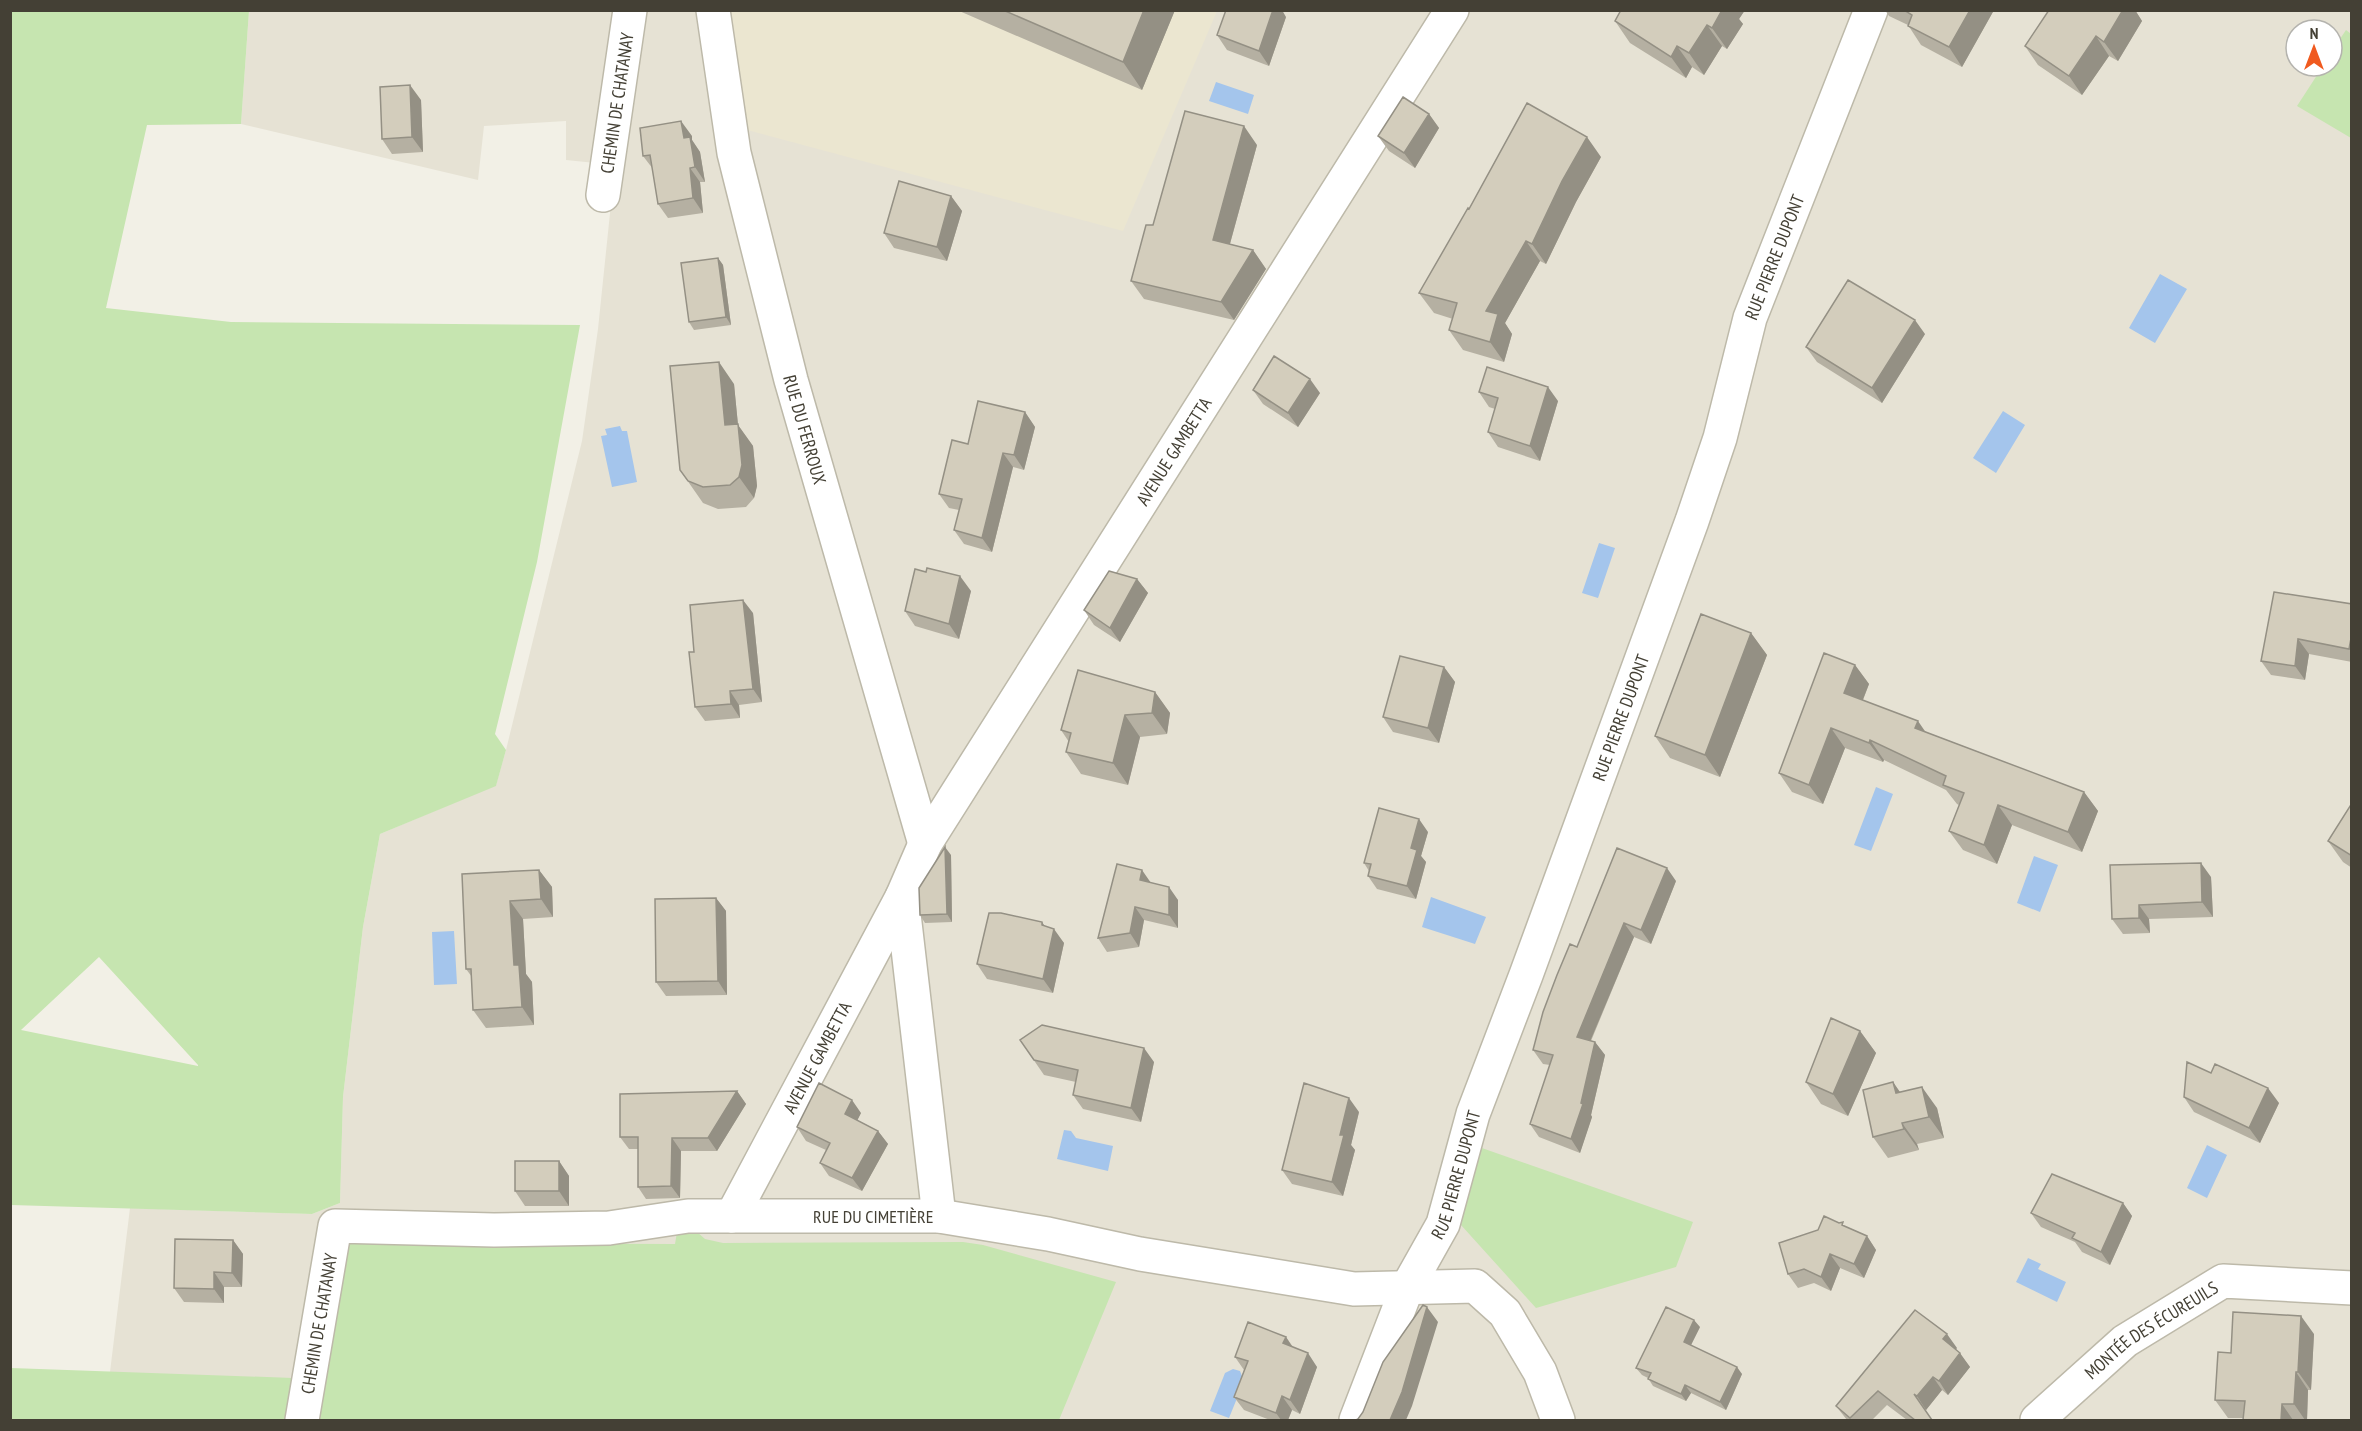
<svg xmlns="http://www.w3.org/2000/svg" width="2362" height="1431" viewBox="0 0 2362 1431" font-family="'PT Sans Narrow',sans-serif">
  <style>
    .residential { fill: #e6e2d4; fill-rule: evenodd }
    .education { fill: #ebe6d0 }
    .green { fill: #c6e5b0; fill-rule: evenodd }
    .water { fill: #a4c5ec }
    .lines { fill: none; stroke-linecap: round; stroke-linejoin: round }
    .minor-casing { stroke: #bdb9a9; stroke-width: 36 }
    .minor { stroke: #fff; stroke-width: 33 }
    .wall { fill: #b5b0a2 }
    .shaded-wall { fill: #949084 }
    .building { fill: #d3cdbc; stroke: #949084; stroke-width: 1.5 }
    .labels { text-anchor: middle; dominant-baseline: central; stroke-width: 6; stroke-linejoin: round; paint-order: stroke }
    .street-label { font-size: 18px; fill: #444035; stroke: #fff }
  </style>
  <rect width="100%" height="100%" fill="#f2f0e6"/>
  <!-- residential -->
  <path class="residential" d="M249,11H2351V1420H286L110,1372L130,1208L312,1214L340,1203L343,1097L363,927L380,834L496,785L506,750L582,441L598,329L615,165L566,160V121L484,126L478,180L241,124ZM2296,30H2332V66H2296Z"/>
  <!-- education -->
  <path class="education" d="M729,11H1217L1123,231L740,128Z"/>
  <!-- green -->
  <path class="green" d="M11,10L249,11L241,124L147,125L106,308L231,322L580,325L537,562L495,734L506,750L496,786L380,834L363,927L343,1097L340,1203L312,1214L11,1205ZM99,957L198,1065V1066L21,1030Z
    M2346,30L2351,34V138L2297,106L2323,66H2332V51Z
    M1479,1147L1693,1222L1676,1267L1536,1308L1461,1225Z
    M677,1232H697L705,1239L723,1243L963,1242L983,1245L1116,1282L1059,1420H315L349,1243L675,1244Z
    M11,1368L293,1378L286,1420H11Z"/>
  <!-- water -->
  <path class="water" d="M1216,82L1254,95L1248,114L1209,101Z
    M2160,274L2187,289L2155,343L2129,328Z
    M2003,411L2025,425L1996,473L1973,458Z
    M620,426L622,431H627L637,482L612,487L601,436L607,435L605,429Z
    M1599,543L1615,548L1598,598L1582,593Z
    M1876,787L1893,794L1871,851L1854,845Z
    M2034,856L2058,865L2040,912L2017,903Z
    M1431,897L1486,917L1475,944L1422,927Z
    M454,931L457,984L434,985L432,932Z
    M1064,1130L1071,1131L1076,1138L1113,1146L1108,1171L1057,1159Z
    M2207,1145L2227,1155L2207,1198L2187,1188Z
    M2028,1258L2041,1264L2038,1269L2066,1282L2057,1302L2016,1282Z
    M1233,1369L1240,1371L1244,1381L1229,1418L1210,1411L1225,1373Z"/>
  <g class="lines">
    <!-- minor casing -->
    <g class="minor-casing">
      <g id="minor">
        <path id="s1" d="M713,10L734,153L791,380L925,844"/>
        <path id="s2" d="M603,195L630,10"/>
        <path d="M902,897L939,1216"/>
        <path id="s3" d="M732,1216L902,897L925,844L1452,10"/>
        <path id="s4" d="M302,1420L335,1226L494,1230L609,1228L688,1216H939L1048,1234L1140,1254L1354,1289L1475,1286L1505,1313L1540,1372L1558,1420"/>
        <path id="s5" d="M1356,1420L1407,1288L1443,1224L1473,1114L1526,975L1692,521L1720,438L1750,318L1871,10"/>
        <path id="s6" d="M2037,1420L2125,1341L2223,1281L2352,1288"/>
      </g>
    </g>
    <!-- minor -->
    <use href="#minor" class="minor"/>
  </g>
  <!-- wall -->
  <path class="wall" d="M957,10H1175L1142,90Z
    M1621,10H1745L1739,19L1743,24L1727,49L1722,46L1704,75L1692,67L1686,78L1630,43L1615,21Z
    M1885,10H1994L1962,67L1921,45L1908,25L1889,16Z
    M2049,10H2135L2142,21L2118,61L2109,56L2082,95L2038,65L2025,46Z
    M1286,17L1269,66L1227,50L1217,35Z
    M421,100L423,152L392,154L382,139Z
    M1429,114L1439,128L1415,168L1389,151L1378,136Z
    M692,136V140L700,152L705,182H700L703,213L668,218L658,204L653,169L643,156Z
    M1257,145L1230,244L1253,250L1266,269L1234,320L1144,299L1131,281L1153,225Z
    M1601,157L1576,202L1546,264L1540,261L1505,323L1512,334L1504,362L1463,350L1449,330L1453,319L1434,313L1419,293L1469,209Z
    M951,196L962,211L947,261L894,248L884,233Z
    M718,258L723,265L731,325L694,330L689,322Z
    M1925,334L1882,403L1817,362L1806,347Z
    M734,384L738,425L753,446L757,486L754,498L746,507L718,509L703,503L680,470Z
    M1253,390L1320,393L1298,427L1263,404Z
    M1479,392L1558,401L1540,461L1498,447L1488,432L1495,409L1489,407Z
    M1025,412L1035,427L1024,470L1013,467L992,552L964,544L954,530L959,510L949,508L939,494L968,444Z
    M1137,579L1148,593L1120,642L1094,625L1084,610Z
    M971,591L959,639L915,626L905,611Z
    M2352,604V662L2309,654L2305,680L2271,675L2261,661Z
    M753,613L762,702L739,705L740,718L705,721L695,707L694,652Z
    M1751,633L1767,655L1720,777L1670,758L1655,736Z
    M1855,665L1869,684L1863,700L1926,732L2084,792L2098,811L2082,852L2012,825L1997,864L1963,850L1949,831L1959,805L1957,804L1946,790L1884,760L1883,762L1845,748L1823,804L1792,792L1779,773Z
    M1444,667L1455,682L1439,743L1393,732L1383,717Z
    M1155,692L1170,713L1167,734L1140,737L1128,785L1081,774L1066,752L1069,742L1061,730Z
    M2352,803V868L2343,862L2328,841Z
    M1428,832L1421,856L1426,862L1416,899L1377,889L1368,876L1369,871L1364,863Z
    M951,855L952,922L925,923L920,915Z
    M2110,865L2211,877L2213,917L2149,919L2150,933L2123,934L2112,919Z
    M539,870L552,887L553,917L523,919L526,974L532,982L534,1025L486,1028L473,1010L472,977L466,969L462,874Z
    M1676,881L1651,944L1634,937L1591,1041L1595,1042L1605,1055L1591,1115L1592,1117L1580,1153L1539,1137L1530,1124L1550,1065L1543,1064L1533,1050L1577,947Z
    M1150,882L1178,900V928L1144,920L1139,947L1107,952L1098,938Z
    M716,898L726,911L727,995L666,996L656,982Z
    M1045,926L1064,943L1053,993L987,979L977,964Z
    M1860,1031L1876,1053L1848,1116L1821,1104L1806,1082Z
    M1020,1040L1154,1062L1141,1122L1083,1109L1073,1095L1076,1082L1044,1075Z
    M2211,1073L2279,1103L2260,1143L2194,1112L2184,1097Z
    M1893,1082L1900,1092L1937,1108L1944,1138L1917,1144L1919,1150L1888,1158L1873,1137Z
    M737,1091L746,1104L717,1151H681L680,1198L646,1199L638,1187V1149H629L620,1137Z
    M1359,1112L1351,1145L1355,1150L1343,1196L1292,1184L1282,1170Z
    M861,1113L857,1120L878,1131L888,1144L862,1191L829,1176L820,1163L826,1150L806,1141L797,1127Z
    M559,1161L569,1176V1206H525L515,1191Z
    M2123,1203L2132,1216L2110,1265L2082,1252L2075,1242L2041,1227L2031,1213Z
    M1847,1227L1867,1236L1876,1250L1864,1278L1840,1268L1831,1291L1814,1283L1798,1288L1788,1274Z
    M233,1240L243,1254L242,1287H224V1303L184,1302L174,1288Z
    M1700,1327L1691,1345L1742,1374L1726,1410L1691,1393L1686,1401L1653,1386L1648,1378L1642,1375L1636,1368Z
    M2314,1334L2311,1390H2308L2307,1420H2243V1418H2228L2215,1400L2231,1353Z
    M1286,1337L1293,1347L1317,1367L1300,1414L1292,1410L1288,1420H1270L1244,1410L1234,1397L1244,1370L1235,1357Z
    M1957,1348L1956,1349L1970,1367L1948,1395L1942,1390L1926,1410L1924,1408L1932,1420H1907L1887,1405L1872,1420H1847L1836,1406Z"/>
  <!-- shaded-wall -->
  <path class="shaded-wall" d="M1144,10H1175L1142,90L1123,62Z
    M1273,10H1282L1286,17L1269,66L1259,51Z
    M1722,10H1745L1739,19L1743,24L1727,49L1712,28Z
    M1970,10H1994L1962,67L1949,47Z
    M2123,10H2135L2142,21L2118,61L2104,42Z
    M1707,25L1722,46L1704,75L1689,53Z
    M2096,36L2109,56L2082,95L2069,76Z
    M1677,46L1692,67L1686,78L1671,57Z
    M410,85L421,100L423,152L412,137Z
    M1429,114L1439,128L1415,168L1404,153Z
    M681,121L692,136V140L700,152L705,182L695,167L684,138Z
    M1244,126L1257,145L1226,258L1213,240Z
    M1587,137L1601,157L1576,202L1546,264L1532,244L1562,181Z
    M690,168L700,182L703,213L693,198Z
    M951,196L962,211L947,261L937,247Z
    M1526,241L1540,261L1505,323L1512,334L1504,362L1490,342L1486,311Z
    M1253,250L1266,269L1234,320L1221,302Z
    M718,258L723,265L731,325L726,317Z
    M1915,320L1925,334L1882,403L1872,388Z
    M719,362L734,384L738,425L753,446L757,486L754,498L739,477L725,425Z
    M1310,379L1320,393L1298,427L1288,413Z
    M1548,387L1558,401L1540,461L1530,446Z
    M1025,412L1035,427L1024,470L1014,455Z
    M1003,453L1013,467L992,552L982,538Z
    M960,576L971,591L959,639L949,624Z
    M1137,579L1148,593L1120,642L1110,628Z
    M743,600L753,613L762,702L753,689Z
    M1751,633L1767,655L1720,777L1705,755Z
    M2352,633V652L2349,649Z
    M2298,639L2309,654L2305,680L2295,666Z
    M1855,665L1869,684L1858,712L1844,693Z
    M1444,667L1455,682L1439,743L1428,728Z
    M730,691L739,705L740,718L731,704Z
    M1155,692L1170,713L1167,734L1152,713Z
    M1125,715L1140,737L1128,785L1113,763Z
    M1918,721L1931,740L1915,728Z
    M1831,728L1845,748L1823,804L1809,785Z
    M1870,740L1884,760L1883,762L1869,743Z
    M2084,792L2098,811L2082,852L2068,832Z
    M1998,805L2012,825L1997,864L1984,845Z
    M1419,819L1428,832L1421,856L1426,862L1416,899L1407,886L1411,848Z
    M945,847L951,855L952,922L947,914Z
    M2201,863L2211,877L2213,917L2202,902Z
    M1667,868L1676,881L1651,944L1641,930Z
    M539,870L552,887L553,917L541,899Z
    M1142,870L1151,883L1140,880Z
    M1169,887L1178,900V928L1169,915Z
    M716,898L726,911L727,995L718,981Z
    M510,901L523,919L526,974L532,982L534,1025L522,1007L514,965Z
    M2139,905L2149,919L2150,933L2139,918Z
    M1135,907L1144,920L1139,947L1130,933Z
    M1042,922L1052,937L1054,929L1064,943L1053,993L1043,979Z
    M1624,923L1634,937L1586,1051L1577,1037Z
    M1860,1031L1876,1053L1848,1116L1833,1094Z
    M1595,1042L1605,1055L1591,1115L1592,1117L1580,1153L1571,1139L1581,1103Z
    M1144,1048L1154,1062L1141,1122L1131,1108Z
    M1893,1082L1908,1104L1896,1093Z
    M1922,1087L1937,1108L1944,1138L1929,1117Z
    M2268,1088L2279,1103L2260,1143L2249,1128Z
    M737,1091L746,1104L717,1151L708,1138Z
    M1349,1098L1359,1112L1351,1145L1355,1150L1343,1196L1332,1182L1340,1135Z
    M852,1100L861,1113L854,1127L845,1114Z
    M1902,1123L1917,1144L1919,1150L1904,1129Z
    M878,1131L888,1144L862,1191L852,1178Z
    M672,1138L681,1151L680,1198L671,1186Z
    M559,1161L569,1176V1206L559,1191Z
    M2123,1203L2132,1216L2110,1265L2101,1252Z
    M1867,1236L1876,1250L1864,1278L1854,1264Z
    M233,1240L243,1254L242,1287L232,1273Z
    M1830,1254L1840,1268L1831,1291L1821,1277Z
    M214,1272L224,1287V1303L214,1289Z
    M1427,1307L1438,1322L1412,1406L1406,1420H1390Z
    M2301,1316L2314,1334L2311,1390L2298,1372Z
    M1694,1320L1700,1327L1689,1349L1684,1342Z
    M1947,1334L1957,1348L1953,1353L1943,1339Z
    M1286,1337L1295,1351L1283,1343Z
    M1308,1353L1317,1367L1300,1414L1290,1400Z
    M1960,1353L1970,1367L1948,1395L1939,1381Z
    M1737,1367L1742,1374L1726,1410L1720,1402Z
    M2296,1372L2308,1390L2307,1420H2305L2294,1404Z
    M1933,1377L1942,1390L1926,1410L1917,1396Z
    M1685,1385L1691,1393L1686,1401L1681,1394Z
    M1282,1396L1292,1410L1288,1420H1281L1276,1413Z
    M2282,1404L2293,1420H2281Z"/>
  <!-- building -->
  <path class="building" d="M1003,10H1144L1123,62Z
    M1226,10H1273L1259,51L1217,35Z
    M1621,10H1722L1712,28L1707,25L1689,53L1677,46L1671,57L1615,21Z
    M1904,10H1970L1949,47L1908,26L1912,15Z
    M2049,10H2123L2104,42L2096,36L2069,76L2025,46Z
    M410,85L412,137L382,139L380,87Z
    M1403,97L1429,114L1404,153L1378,136Z
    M1527,103L1587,137L1562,181L1532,244L1526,241L1486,311L1498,314L1490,342L1449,330L1457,303L1419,293L1468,208L1469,209Z
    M1185,111L1244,126L1213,240L1253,250L1221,302L1131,281L1146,225H1153Z
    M681,121L684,138L690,137L695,167L690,168L693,198L658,204L650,155L643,156L640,128Z
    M899,181L951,196L937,247L884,233Z
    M718,258L726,317L689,322L681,263Z
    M1848,280L1915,320L1872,388L1806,347Z
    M1274,356L1310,379L1288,413L1253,390Z
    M719,362L725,425L738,424L742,465L739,477L730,485L703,487L688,481L680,470L670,366Z
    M1487,367L1548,387L1530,446L1488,432L1498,398L1479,392Z
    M978,401L1025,412L1014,455L1003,453L982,538L954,530L962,499L939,494L952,440L968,444Z
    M927,568L960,576L949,624L905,611L915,569L926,572Z
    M1109,571L1137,579L1110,628L1084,610Z
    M2274,592L2352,604V633L2349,649L2298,639L2295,666L2261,661Z
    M743,600L753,689L730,691L731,704L695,707L689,652H694L690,605Z
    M1701,614L1751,633L1705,755L1655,736Z
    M1824,653L1855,665L1844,693L1918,721L1915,728L2084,792L2068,832L1998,805L1984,845L1949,831L1964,793L1943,785L1946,776L1870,740L1869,743L1831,728L1809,785L1779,773Z
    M1400,656L1444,667L1428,728L1383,717Z
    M1078,670L1155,692L1152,713L1125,715L1113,763L1066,752L1071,733L1061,730Z
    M2352,803V856L2328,841Z
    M1379,808L1419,819L1411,848L1417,850L1407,886L1368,876L1371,864L1364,863Z
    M945,847L947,914L920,915L919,888Z
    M1617,848L1667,868L1641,930L1624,923L1577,1037L1595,1042L1581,1103L1583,1104L1571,1139L1530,1124L1553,1055L1533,1050L1543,1012L1557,975L1570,944L1577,947Z
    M2201,863L2202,902L2139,905V918L2112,919L2110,865Z
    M1117,864L1142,870L1140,880L1169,887V915L1135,907L1130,933L1098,938Z
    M539,870L541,899L510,901L514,965H519L522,1007L473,1010L471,969H466L462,874Z
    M716,898L718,981L656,982L655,899Z
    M989,913H1001L1042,922V925L1054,929L1043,979L977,964Z
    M1831,1018L1860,1031L1833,1094L1806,1082Z
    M1042,1025L1144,1048L1131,1108L1073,1095L1078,1070L1034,1060L1020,1040Z
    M2187,1062L2211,1073L2215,1064L2268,1088L2249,1128L2184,1097Z
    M1893,1082L1896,1093L1922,1087L1929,1117L1902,1123L1904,1129L1873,1137L1863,1090Z
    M819,1083L852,1100L845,1114L878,1131L852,1178L820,1163L830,1143L797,1127Z
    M1304,1083L1349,1098L1340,1135H1344L1332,1182L1282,1170Z
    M737,1091L708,1138H672L671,1186L638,1187V1137H620V1094Z
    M515,1161H559V1191H515Z
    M2052,1174L2123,1203L2101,1252L2072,1238L2075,1233L2031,1213Z
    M1824,1216L1839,1223L1843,1222L1842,1225L1867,1236L1854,1264L1830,1254L1821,1277L1804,1269L1788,1274L1779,1243L1818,1230Z
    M175,1239L233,1240L232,1273L214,1272V1289L174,1288Z
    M1423,1305L1427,1307L1402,1392L1390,1420H1356L1358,1419L1363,1412L1383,1362Z
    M1666,1307L1694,1320L1684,1342L1737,1367L1720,1402L1685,1385L1681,1394L1648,1379L1651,1373L1636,1368Z
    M1915,1310L1947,1334L1943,1339L1960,1353L1939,1381L1933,1377L1917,1396L1914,1394L1932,1420H1915L1878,1391L1850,1418L1836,1406Z
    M2233,1312L2301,1316L2298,1372H2296L2294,1404H2282L2281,1420H2243L2245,1401L2215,1400L2218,1352L2231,1353Z
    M1248,1322L1286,1337L1283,1343L1308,1353L1290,1400L1282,1396L1276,1413L1234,1397L1248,1361L1235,1357Z"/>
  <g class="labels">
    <!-- street labels -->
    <g class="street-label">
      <text stroke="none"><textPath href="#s2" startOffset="93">CHEMIN DE CHATANAY</textPath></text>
      <text stroke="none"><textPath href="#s5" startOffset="1238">RUE PIERRE DUPONT</textPath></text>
      <text stroke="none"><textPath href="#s1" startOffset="430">RUE DU FERROUX</textPath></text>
      <text stroke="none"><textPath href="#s3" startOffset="884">AVENUE GAMBETTA</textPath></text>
      <text stroke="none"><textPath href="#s5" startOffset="752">RUE PIERRE DUPONT</textPath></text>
      <text stroke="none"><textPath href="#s3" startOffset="180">AVENUE GAMBETTA</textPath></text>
      <text stroke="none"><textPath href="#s5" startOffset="266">RUE PIERRE DUPONT</textPath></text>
      <text stroke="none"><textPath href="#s4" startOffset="736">RUE DU CIMETIÈRE</textPath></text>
      <text stroke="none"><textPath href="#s4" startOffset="98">CHEMIN DE CHATANAY</textPath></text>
      <text stroke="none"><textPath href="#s6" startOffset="146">MONTÉE DES ÉCUREUILS</textPath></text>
    </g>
  </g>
  <!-- border -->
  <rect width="2362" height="1431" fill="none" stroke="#444035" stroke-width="24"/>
  <!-- north arrow -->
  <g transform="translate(2314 48)"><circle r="28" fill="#ffffff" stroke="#b4b3ae" stroke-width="1.5"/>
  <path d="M0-4.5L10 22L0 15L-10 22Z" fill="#f05a1f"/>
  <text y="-9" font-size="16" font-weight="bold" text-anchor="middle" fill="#444035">N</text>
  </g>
</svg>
